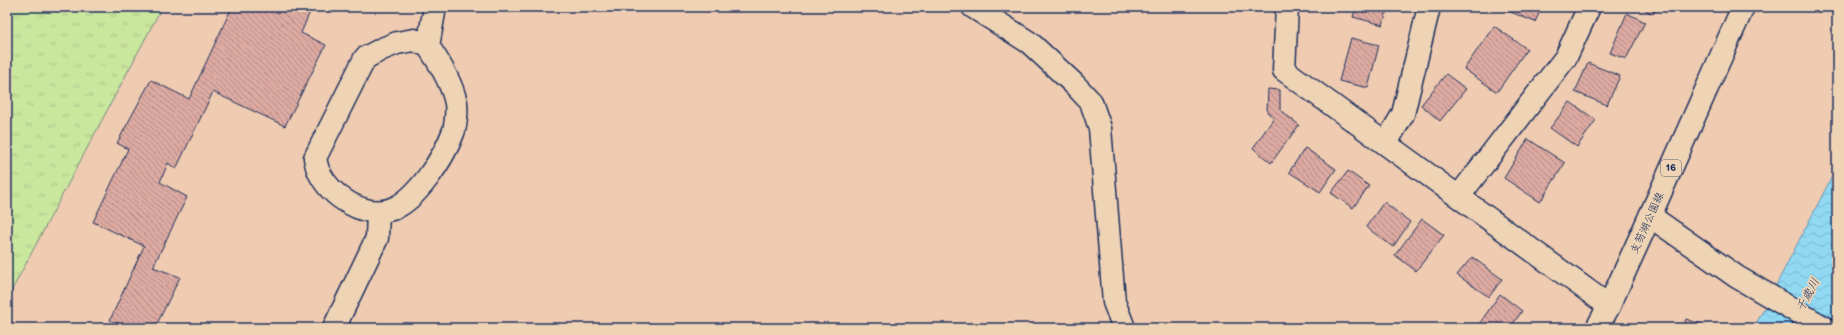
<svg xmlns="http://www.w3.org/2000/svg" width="1844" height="335" viewBox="0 0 1844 335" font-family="'Balsamiq Sans','Klee One',sans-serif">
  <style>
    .grass { fill: url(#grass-tufts); stroke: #728b7e }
    .water { fill: url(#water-waves); stroke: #6294b7 }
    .building { fill: url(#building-back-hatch); stroke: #1b2f5e }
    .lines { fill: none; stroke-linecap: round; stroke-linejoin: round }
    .minor-casing { stroke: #1b2f5e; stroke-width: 25 }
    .major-casing { stroke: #1b2f5e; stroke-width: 25 }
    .minor { stroke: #eed3b5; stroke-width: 22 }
    .major { stroke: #eed3b5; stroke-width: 22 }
    .labels { text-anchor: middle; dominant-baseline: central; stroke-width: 3.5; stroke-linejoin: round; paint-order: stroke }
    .shield { fill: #eed3b5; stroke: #5a6078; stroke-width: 1 }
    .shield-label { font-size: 10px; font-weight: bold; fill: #1b2f5e }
    .street-label { font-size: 11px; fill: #1b2f5e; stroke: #eed3b5 }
    .water-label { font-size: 12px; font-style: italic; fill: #27406d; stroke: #eed3b5 }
  </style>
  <defs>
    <pattern id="grass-tufts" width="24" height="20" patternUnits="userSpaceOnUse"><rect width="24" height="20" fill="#cae79e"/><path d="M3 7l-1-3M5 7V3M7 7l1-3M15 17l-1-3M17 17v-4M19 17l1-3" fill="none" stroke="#adc68a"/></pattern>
    <pattern id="water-waves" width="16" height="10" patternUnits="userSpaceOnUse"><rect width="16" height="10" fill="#91d8f2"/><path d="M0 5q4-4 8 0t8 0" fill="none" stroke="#7cbad2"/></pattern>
    <pattern id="building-back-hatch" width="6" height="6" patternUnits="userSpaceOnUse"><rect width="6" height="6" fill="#dcaaa1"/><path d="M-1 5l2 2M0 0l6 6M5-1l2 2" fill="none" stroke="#b28b86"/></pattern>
  </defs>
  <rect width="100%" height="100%" fill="#efcbb1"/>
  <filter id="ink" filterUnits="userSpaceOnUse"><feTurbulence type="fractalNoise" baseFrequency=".025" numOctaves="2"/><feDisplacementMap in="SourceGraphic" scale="8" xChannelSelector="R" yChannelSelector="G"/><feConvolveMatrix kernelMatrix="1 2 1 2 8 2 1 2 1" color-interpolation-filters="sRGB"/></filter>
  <g filter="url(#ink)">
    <!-- grass -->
    <path class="grass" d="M7,7H162L7,299Z"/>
    <!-- water -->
    <path class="water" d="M1837,167V328H1754Z"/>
    <!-- building -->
    <path class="building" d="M232,7H312L301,33L326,45L285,126L213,92L176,169L168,163L160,182L187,197L153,267L180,277L155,328H126L110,320L144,246L93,222L128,149L117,143L151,80L189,99Z
      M1356,7H1388L1383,25L1353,17Z
      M1508,7H1542L1535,22L1506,10Z
      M1640,7H1657L1653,14Z
      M1627,13L1645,22L1626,59L1610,53Z
      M1494,26L1527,49L1497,92L1464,69Z
      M1351,38L1379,45L1368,88L1339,81Z
      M1588,63L1620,76L1607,105L1575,92Z
      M1446,74L1466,89L1440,121L1421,105Z
      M1268,89L1280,90V110L1299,125L1271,163L1253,148L1274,118L1267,112Z
      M1570,102L1596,120L1577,147L1550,128Z
      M1528,139L1565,163L1540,202L1504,178Z
      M1305,148L1336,169L1320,192L1289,172Z
      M1348,171L1369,186L1353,208L1331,193Z
      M1384,202L1410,222L1393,247L1366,227Z
      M1422,219L1444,235L1416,271L1395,255Z
      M1472,257L1502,279L1489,297L1457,275Z
      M1500,294L1522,311L1510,328H1478L1477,327Z
      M1686,319L1712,328H1683Z"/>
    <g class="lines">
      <!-- minor casing -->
      <g class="minor-casing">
        <path id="minor" d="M973,7L1030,43L1074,84L1091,102L1100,128L1114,302L1124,328
          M1287,7L1284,70L1609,306
          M428,46L414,40L397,43L382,49L365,58L315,158C316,163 317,168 319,172C331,197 365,219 392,209C417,200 444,157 453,133C456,126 457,110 456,103C452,83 439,62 428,46L435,7
          M1386,143L1403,114L1429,7
          M1459,196L1566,57L1589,7
          M1650,216L1737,277L1825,328
          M334,328L377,238L378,212"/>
      </g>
      <!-- major casing -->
      <g class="major-casing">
        <path id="major" d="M1597,328L1609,306L1650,216L1743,7"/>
      </g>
      <!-- minor -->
      <use href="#minor" class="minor"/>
      <!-- major -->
      <use href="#major" class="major"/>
    </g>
  </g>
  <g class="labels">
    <!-- shield labels -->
    <rect class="shield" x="1661" y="160" width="20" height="16" rx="3"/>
    <g class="shield-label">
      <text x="1671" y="168">16</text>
    </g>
    <!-- street labels -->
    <g class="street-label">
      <text transform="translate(1647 223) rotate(-66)">支笏湖公園線</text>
    </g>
    <!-- water labels -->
    <g class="water-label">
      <text transform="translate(1808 295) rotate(-62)">千歳川</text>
    </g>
  </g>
  <!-- margin -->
  <rect width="1844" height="335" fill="none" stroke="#eed3b5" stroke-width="24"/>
  <rect x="12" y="12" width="1820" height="311" fill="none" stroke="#1b2f5e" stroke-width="1.5" filter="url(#ink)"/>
</svg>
